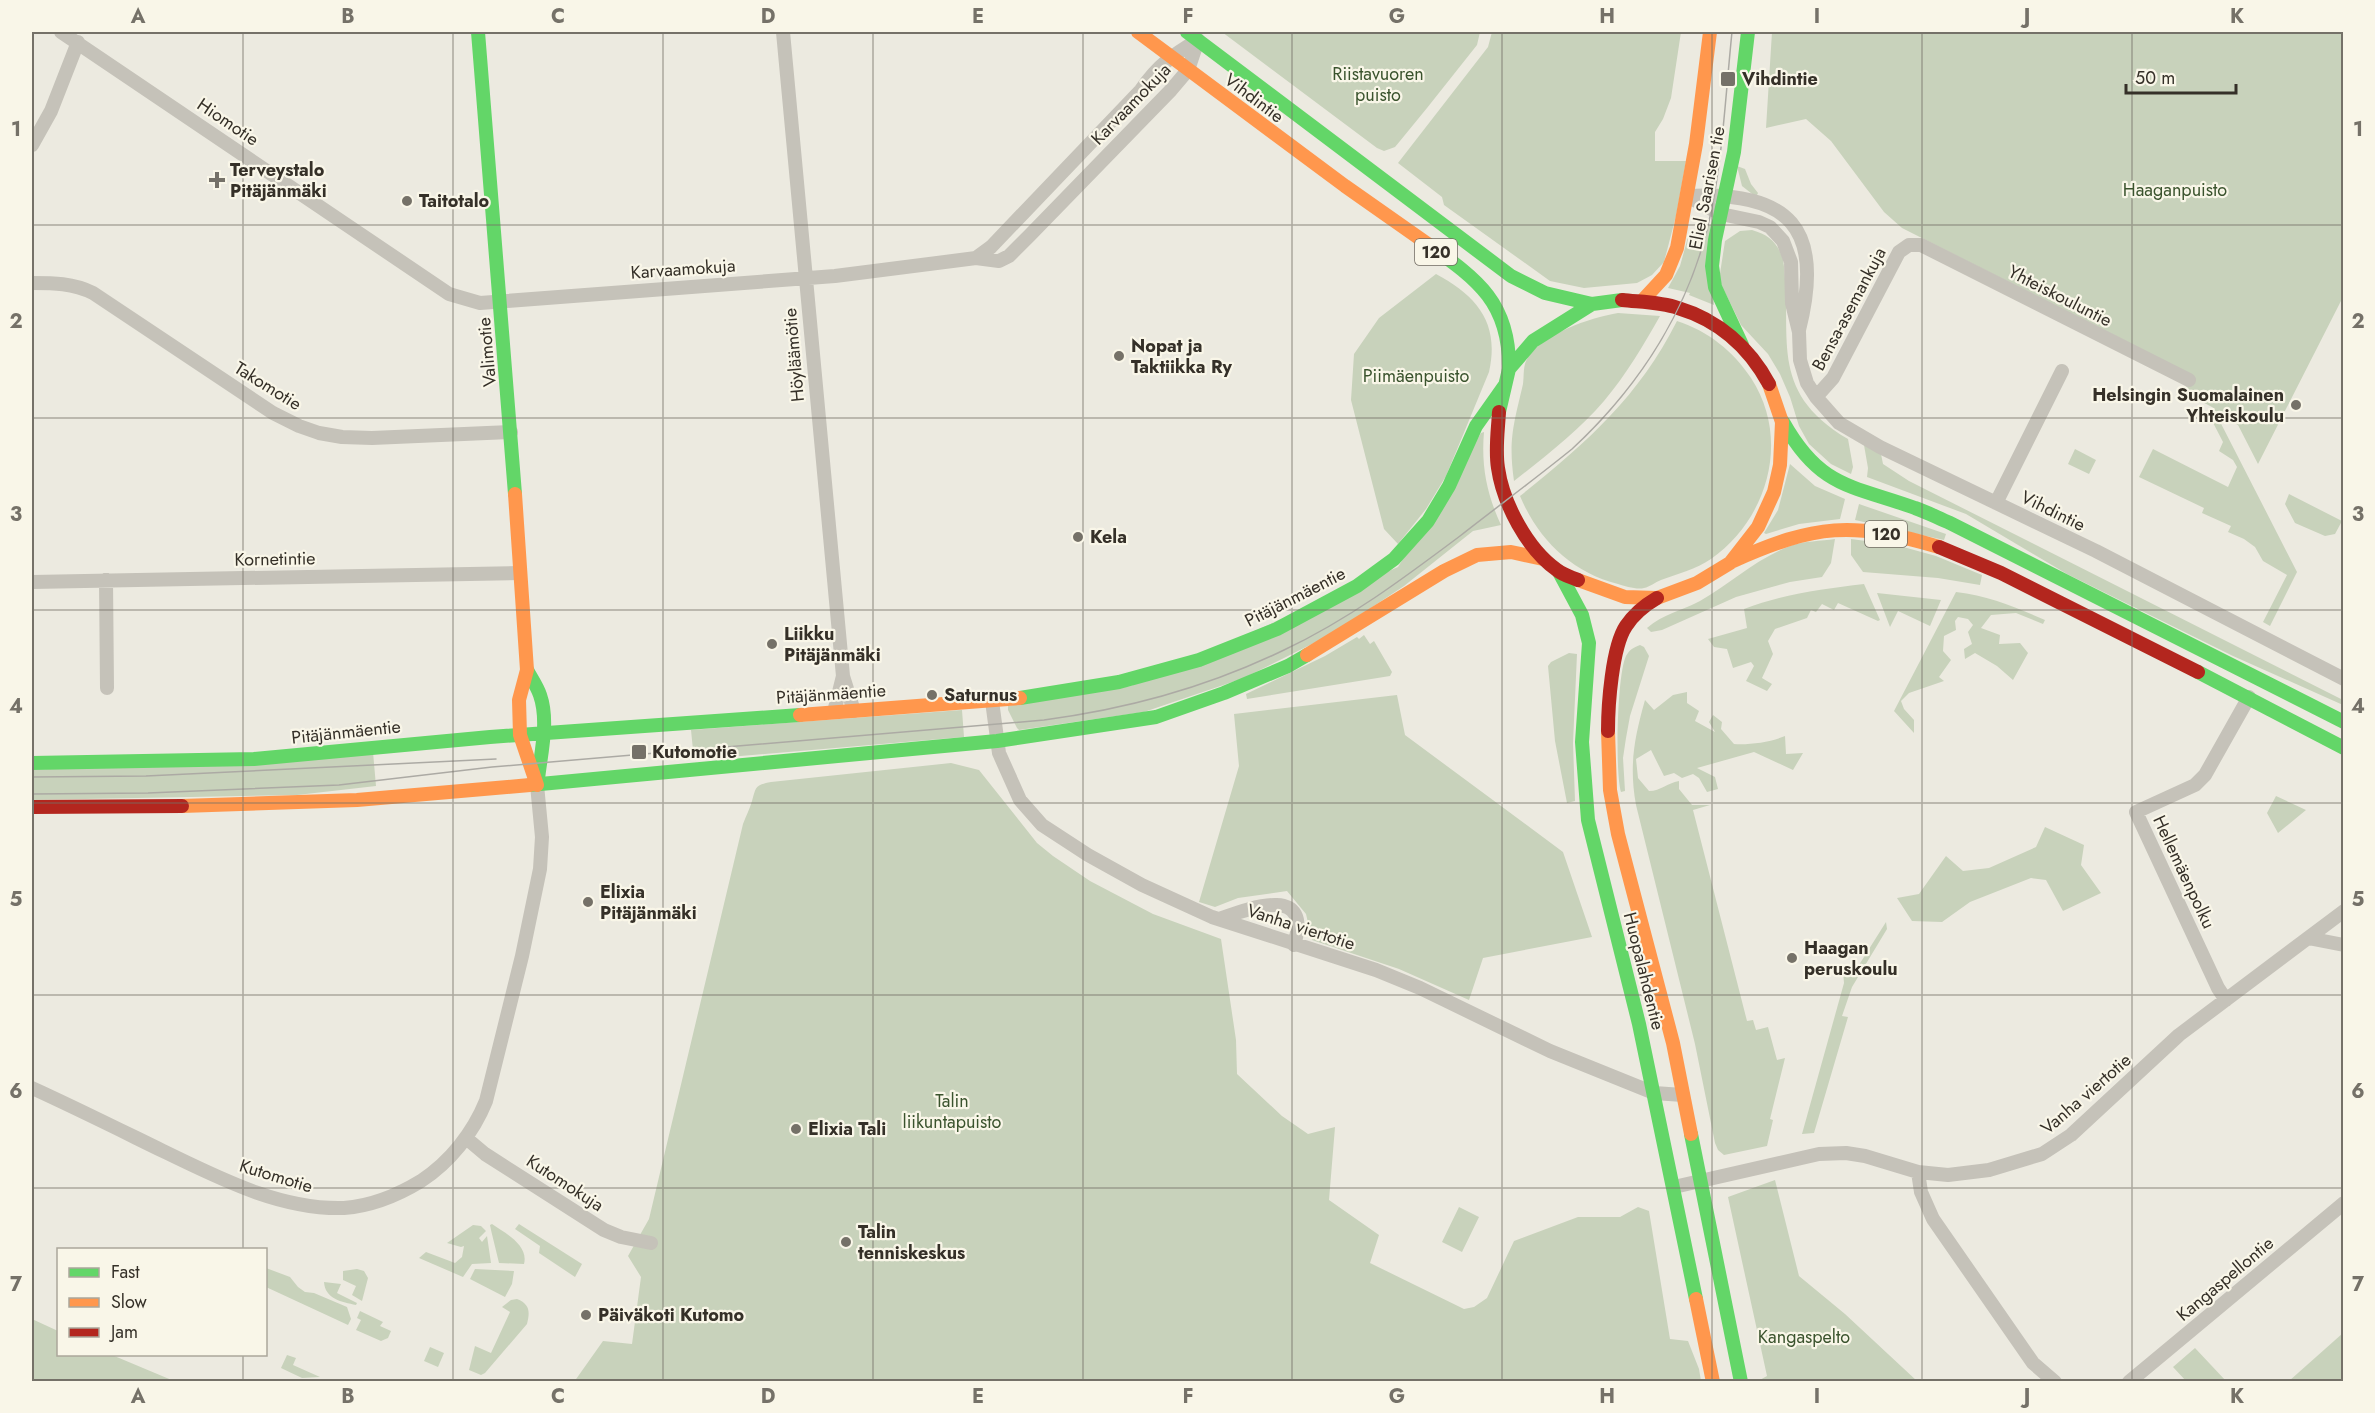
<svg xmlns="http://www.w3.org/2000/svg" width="2375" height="1413" viewBox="0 0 2375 1413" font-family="Jost,sans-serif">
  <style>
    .green { fill: #c8d2bb }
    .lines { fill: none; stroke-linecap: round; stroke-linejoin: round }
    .street { stroke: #c5c2b9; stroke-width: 14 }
    .fast { stroke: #63d668; stroke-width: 14 }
    .slow { stroke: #ff974d; stroke-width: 14 }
    .jam { stroke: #b3261e; stroke-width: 14 }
    .tram { stroke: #acaaa4; stroke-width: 1.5 }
    .grid { fill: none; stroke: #757168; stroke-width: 1.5; stroke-opacity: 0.55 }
    .poi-dot { fill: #757168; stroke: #f9f6e8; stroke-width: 2 }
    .labels { text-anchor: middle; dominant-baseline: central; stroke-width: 4.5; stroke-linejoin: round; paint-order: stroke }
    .shield { fill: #f9f6e8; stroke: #706b62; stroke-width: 1.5 }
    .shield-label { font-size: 16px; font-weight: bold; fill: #353028 }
    .park-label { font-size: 18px; fill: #3a532d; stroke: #f9f6e8 }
    .poi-label { font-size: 18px; font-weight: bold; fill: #353028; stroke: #f9f6e8; text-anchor: start }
    .street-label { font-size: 18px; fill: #353028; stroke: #f9f6e8 }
    .neatline { fill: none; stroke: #757168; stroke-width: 2 }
    .grid-label { font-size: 20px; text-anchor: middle; font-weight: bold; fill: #757168 }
  </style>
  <rect width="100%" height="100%" fill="#eceae0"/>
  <!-- green -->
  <path class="green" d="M1222,32H1480L1477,45L1427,108L1400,141L1395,147L1384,151L1377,148Z
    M1492,32H1681L1671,98L1663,119L1655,132V161H1686L1676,216L1664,262L1652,275L1637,283L1584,288L1550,281L1444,205L1442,197L1398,163L1488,47Z
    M1772,32H2343V297L2258,464L2238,425L2218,414L2212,407L2183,392L2191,374L1902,228L1884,212L1831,141L1806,119L1766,128Z
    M1737,166L1745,169L1751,184L1758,193L1756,197L1742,186Z
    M1712,224L1714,305L1689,295L1690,293L1668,288L1680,266L1688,237Z
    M1752,230C1769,235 1777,242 1783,259C1794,335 1765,390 1848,439L1853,467L1851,474L1831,464L1809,444L1799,426L1790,397L1780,374L1768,354L1741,325L1719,280L1725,241L1740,231Z
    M1436,274C1477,296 1500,323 1489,372L1446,476L1426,509L1398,544L1384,529L1351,400L1354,354L1379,318Z
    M1618,313L1660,316C1643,346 1626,375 1604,401C1578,431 1546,456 1514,481C1508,440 1514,423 1523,384C1524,378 1523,368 1526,361C1538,335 1592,317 1618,313Z
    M1677,321C1708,331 1733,351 1751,378C1791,439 1768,519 1711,559C1696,569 1678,574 1661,580C1655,582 1650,587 1644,588C1637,590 1625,586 1618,584C1571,572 1538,539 1520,496C1586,443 1638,398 1677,321Z
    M2213,408L2297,572L2270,626L2263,622L2287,575L2263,561L2255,547L2244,539L2228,532L2231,526L2202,513L2204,508L2139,477L2153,449L2228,487L2237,467L2233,460L2219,451L2223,442L2208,413Z
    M1484,432C1481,466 1487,495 1501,525L1473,531L1404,586L1330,635L1244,678L1144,712L1019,730L1017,728L1008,710V706L1131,686L1398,567L1481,433Z
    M1864,445L1881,454L1883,464L1909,481L2343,700V705L2233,656L2067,574L1966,514L1867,477L1868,468Z
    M2075,449L2096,460L2089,474L2068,464Z
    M1790,464L1815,486L1845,499L1840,519L1799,524L1766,534L1764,533L1778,510Z
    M2289,494L2342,521L2335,534L2325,536L2295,523L2285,504Z
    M1859,504L1946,534L1944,540L1855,520Z
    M1835,539L1831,563L1822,577L1790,582L1736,597L1662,630L1651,632L1647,628C1663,614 1681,611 1700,601C1731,583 1756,559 1790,546C1804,541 1821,541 1835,539Z
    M1851,539L1896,545L1936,556L1982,575L1980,585L1938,578L1863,572L1851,555Z
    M1864,584L1880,620L1878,621L1838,603L1834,610L1822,604L1816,612L1811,610L1807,618L1775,629L1768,641L1773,654L1762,678L1772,684L1767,691L1746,681L1754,666L1751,662L1733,668L1727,649L1714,647L1708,639L1747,628L1744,609C1783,594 1823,589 1864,584Z
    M1956,592C1989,596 2015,607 2045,620L2043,624L2016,613L1991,615L1981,628L2000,635L1999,644L2020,643L2028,653L2013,680L1997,666L1975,653L1965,659L1964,649L1972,644L1968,632L1973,625L1968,619L1958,617L1955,621L1956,630L1944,636L1943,651L1951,660L1939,677L1944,681L1909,693L1901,701L1904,709L1914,720V733L1894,711Z
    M1877,593L1941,600L1930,626L1898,611L1890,627Z
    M1364,635L1370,644L1374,641L1392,672L1390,676L1247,699L1246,694L1325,656L1357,637L1359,639Z
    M1640,645L1644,647L1649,656L1630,716L1626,738L1623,758L1625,791L1621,792C1615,773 1617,674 1626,656C1630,649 1633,648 1640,645Z
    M1569,653L1577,654L1573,743L1575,801L1567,803L1555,741L1548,666L1551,662Z
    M1687,692V703L1699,711L1695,721L1715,732L1709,722L1713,715L1722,722L1721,729L1734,744C1750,745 1771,742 1785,736L1786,754L1803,753L1793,770L1754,752L1697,768L1715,777L1718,789L1707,792L1699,778L1693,774L1682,778L1674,773L1664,776L1651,750L1636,759L1638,778L1649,791C1661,791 1667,783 1679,781V789L1692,805H1710L1693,810L1747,1021L1753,1020L1756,1030L1768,1027L1777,1060L1785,1058L1770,1119L1773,1120L1767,1146L1724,1155L1718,1150L1715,1143L1695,1044L1636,805C1629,766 1634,739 1645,700L1654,710L1673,695Z
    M1397,695L1405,735L1563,852L1592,937L1483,958L1469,1000L1399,969L1312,940L1306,914L1287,891L1238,898L1215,907L1199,902L1239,766L1234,714Z
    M962,710L964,737L694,760L691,730Z
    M373,752L376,786L297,795L32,800V770Z
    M951,763L979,770L1037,843L1053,856L1090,881L1153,914L1221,939L1236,1040L1237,1074L1282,1116L1308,1134L1335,1127L1329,1200L1379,1235L1370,1263L1464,1309L1474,1307L1487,1298L1514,1241L1578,1217H1620L1638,1207L1649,1211L1670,1339L1688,1341L1699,1369L1701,1381L574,1382L603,1341L632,1344L641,1277L628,1256L649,1219L743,824C746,816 750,808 752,801C756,787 755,785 771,782Z
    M2276,796L2306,810L2278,833L2267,813Z
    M2045,827L2084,845L2081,865L2101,893L2063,911L2046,880L2031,878L1970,902L1942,922L1912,921L1897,898L1919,894L1946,856L1963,871L1989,868L2036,847Z
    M1886,922L1887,929L1852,987L1842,1016L1848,1017L1814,1133L1802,1134L1844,983L1843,971L1852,976Z
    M1775,1180L1799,1276L1845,1314L1917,1381H1758L1767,1376L1728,1197Z
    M1459,1207L1479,1217L1462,1252L1442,1242Z
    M492,1224C505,1233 529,1245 524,1264L499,1263L491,1230L490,1225Z
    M519,1224L582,1264L575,1277L539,1253L540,1246L515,1229Z
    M473,1225L481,1226L486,1231L479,1238L482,1242L487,1236L491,1263L472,1264L463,1277L419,1258L426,1252L455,1263L462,1257L464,1246L461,1247L447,1243Z
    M266,1268L290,1277L298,1287L305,1292L314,1293L347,1307L351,1319L348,1325L266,1287Z
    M357,1269L364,1271L368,1278L362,1301L352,1295L356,1286L343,1280V1271Z
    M475,1269L514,1271L512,1284L505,1297L470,1279Z
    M324,1282L341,1284L337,1293L357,1303L356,1305C342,1302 325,1299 324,1282Z
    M517,1299C530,1304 530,1312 527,1324L485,1373L481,1375L469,1370L475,1346L491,1353L510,1312L502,1307L511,1300Z
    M360,1311L383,1322L380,1326L391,1331L388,1338L381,1341L356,1330L361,1320L357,1318Z
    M32,1319L58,1331V1354L112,1355L174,1381H32Z
    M2343,1333V1381H2289Z
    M430,1347L444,1353L438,1367L424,1361Z
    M2195,1348L2226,1381H2186L2173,1367Z
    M287,1355L296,1358L293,1365L320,1377L302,1378L281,1368Z"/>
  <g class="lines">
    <!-- street -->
    <path class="street" d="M61,32L449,294L480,303L835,276L976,258L999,261L1009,256L1030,235L1171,90L1188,70L1198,40
      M783,32L843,676L854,711
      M32,145L51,111L78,42
      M1687,196L1721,214L1759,222L1770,227L1783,241L1791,262L1792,303L1799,332L1800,360L1807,383L1816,397L1839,423L1880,447L2096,551L2344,679
      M1687,196C1790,191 1825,228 1799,330
      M976,258L991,247L1141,90C1158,65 1173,55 1198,40
      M32,283C53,283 73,283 93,293L273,413L299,426L319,433L342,437L372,438L511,432
      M1816,397L1833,378L1899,252L1909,245H1921L2189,380
      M1996,503L2062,371
      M106,580L107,688
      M32,582L520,573
      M992,701L999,753L1020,800L1042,825L1088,855L1142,885L1212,917L1376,970L1420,988L1550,1051L1654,1093L1683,1095
      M834,712L843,676
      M1219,919C1250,908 1313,884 1294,945
      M2308,938L2344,945
      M2226,1000L2218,988L2136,812L2195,785L2205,775L2249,697
      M32,1088C76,1108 120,1130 163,1151C219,1178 280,1210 344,1208C371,1206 398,1195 421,1181C450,1162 473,1133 486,1101L522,956L540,869L542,837L537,785
      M466,1138L485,1154L604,1230L621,1237L651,1243
      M1918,1172L1921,1192L1933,1219L2033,1363L2055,1382
      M1674,1187L1819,1154L1846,1153L1865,1156L1918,1172L1948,1175L1989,1170L2042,1154L2071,1135L2179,1035L2344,911
      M2129,1382L2344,1203"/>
    <!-- fast -->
    <path class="fast" d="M478,32L515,494
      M1187,32L1511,276L1545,293L1592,304
      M1429,245C1478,280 1510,303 1509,369
      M1742,345L1715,287L1712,266L1715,240L1734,152L1748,32
      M1499,412L1509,369L1533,341L1592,304L1622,300
      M1783,422C1820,488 1851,485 1915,508C1927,512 1938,518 1950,523L2344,722
      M1559,572L1582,615L1589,643L1582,742L1588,820L1639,1024L1696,1299
      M527,670C531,678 537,686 540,695C549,721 541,752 538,779
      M2198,672L2344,748
      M1020,698L1119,682L1199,660L1277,629L1357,586L1394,559L1428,521L1449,486L1476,426L1505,385
      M32,763L254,759L490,737L800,715
      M530,785L997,741L1156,717L1224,693L1288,666L1307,655
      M1691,1134L1741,1382"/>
    <!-- slow -->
    <path class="slow" d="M1138,32L1345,186L1429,245
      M1642,301L1666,275L1677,248L1696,144L1710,32
      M515,494L527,670L519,700L520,735L537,785
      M1733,561C1816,524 1852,521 1939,547
      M1578,580L1625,597L1657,598L1697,583L1730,563L1758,527L1774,492L1780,465L1782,422L1769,384
      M1307,655L1444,571L1477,555L1511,552L1543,559
      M800,715L1020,698
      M1608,731L1610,790L1618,834L1673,1043L1691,1134
      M182,806L357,800L530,785
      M1696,1299L1713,1382"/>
    <!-- jam -->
    <path class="jam" d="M1622,300C1640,302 1661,302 1678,308C1718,320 1749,347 1769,384
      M1499,412C1498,431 1495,449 1498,468C1503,503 1527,549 1557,570C1563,575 1571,577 1578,580
      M1939,547L2001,573L2198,672
      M1608,731C1608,705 1612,647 1626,626C1634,614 1645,605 1657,598
      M32,807L182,806"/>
    <!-- tram -->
    <path class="tram" d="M32,777L146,776L496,759
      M32,794L148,793L339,785L492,767L1044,720C1128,709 1208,687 1284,650C1348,620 1404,578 1460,536C1497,507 1535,479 1572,449C1642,384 1693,303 1712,208C1723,151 1726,90 1732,32"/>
  </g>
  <!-- grid -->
  <path class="grid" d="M243,32V1250M453,32V1382M663,32V1382M873,32V1382M1083,32V1382M1292,32V1382M1502,32V1382M1712,32V1382M1922,32V1382M2132,32V1382M32,225H2344M32,418H2344M32,610H2344M32,803H2344M32,995H2344M32,1188H2344M243,1354V1382"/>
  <!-- markers -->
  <g class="poi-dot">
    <rect x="1720" y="71" width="16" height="16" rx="3"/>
    <path d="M214 171h6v6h6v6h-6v6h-6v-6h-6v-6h6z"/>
    <circle cx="407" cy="201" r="6"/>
    <circle cx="1119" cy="356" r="6"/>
    <circle cx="2296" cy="405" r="6"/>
    <circle cx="1078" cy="537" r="6"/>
    <circle cx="772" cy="644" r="6"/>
    <circle cx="932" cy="695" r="6"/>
    <rect x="631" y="744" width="16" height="16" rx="3"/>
    <circle cx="588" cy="902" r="6"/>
    <circle cx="1792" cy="958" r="6"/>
    <circle cx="796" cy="1129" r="6"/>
    <circle cx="846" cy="1242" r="6"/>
    <circle cx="586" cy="1315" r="6"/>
  </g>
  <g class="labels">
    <!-- shield labels -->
    <g class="shield">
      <rect x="1415" y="239" width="42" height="26" rx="4.5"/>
      <rect x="1865" y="521" width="42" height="26" rx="4.5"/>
    </g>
    <g class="shield-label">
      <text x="1436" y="252">120</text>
      <text x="1886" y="534">120</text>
    </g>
    <!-- park labels -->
    <g class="park-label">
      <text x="1378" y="74">Riistavuoren<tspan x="1378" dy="21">puisto</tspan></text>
      <text x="2175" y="190">Haaganpuisto</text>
      <text x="1416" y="376">Piimäenpuisto</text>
      <text x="952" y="1101">Talin<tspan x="952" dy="21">liikuntapuisto</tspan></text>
      <text x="1804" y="1337">Kangaspelto</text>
    </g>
    <!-- poi labels -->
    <g class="poi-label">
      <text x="1742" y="79">Vihdintie</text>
      <text x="230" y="170">Terveystalo<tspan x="230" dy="21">Pitäjänmäki</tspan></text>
      <text x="419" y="201">Taitotalo</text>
      <text x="1131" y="346">Nopat ja<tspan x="1131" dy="21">Taktiikka Ry</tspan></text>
      <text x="2284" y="395" text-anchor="end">Helsingin Suomalainen<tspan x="2284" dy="21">Yhteiskoulu</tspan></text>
      <text x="1090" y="537">Kela</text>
      <text x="784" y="634">Liikku<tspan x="784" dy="21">Pitäjänmäki</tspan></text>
      <text x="944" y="695">Saturnus</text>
      <text x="652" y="752">Kutomotie</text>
      <text x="600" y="892">Elixia<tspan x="600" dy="21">Pitäjänmäki</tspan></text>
      <text x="1804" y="948">Haagan<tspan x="1804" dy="21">peruskoulu</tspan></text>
      <text x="808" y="1129">Elixia Tali</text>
      <text x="858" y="1232">Talin<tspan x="858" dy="21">tenniskeskus</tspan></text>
      <text x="598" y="1315">Päiväkoti Kutomo</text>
    </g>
    <!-- street labels -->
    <g class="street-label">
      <text transform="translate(1254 98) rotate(37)">Vihdintie</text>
      <text transform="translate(1131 104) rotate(-46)">Karvaamokuja</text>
      <text transform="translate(228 122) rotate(34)">Hiomotie</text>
      <text transform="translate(1707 188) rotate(-79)">Eliel Saarisen tie</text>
      <text transform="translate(683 269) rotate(-4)">Karvaamokuja</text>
      <text transform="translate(2060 296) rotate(27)">Yhteiskouluntie</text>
      <text transform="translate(1849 309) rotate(-62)">Bensa-asemankuja</text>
      <text transform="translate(487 352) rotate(-95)">Valimotie</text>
      <text transform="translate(794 355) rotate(-95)">Höyläämötie</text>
      <text transform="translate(268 386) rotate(32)">Takomotie</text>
      <text transform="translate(2053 511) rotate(26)">Vihdintie</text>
      <text transform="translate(275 559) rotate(-1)">Kornetintie</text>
      <text transform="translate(1295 597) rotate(-27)">Pitäjänmäentie</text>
      <text transform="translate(831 694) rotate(-4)">Pitäjänmäentie</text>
      <text transform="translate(346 732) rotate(-6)">Pitäjänmäentie</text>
      <text transform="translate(2184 872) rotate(65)">Hellemäenpolku</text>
      <text transform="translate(1301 927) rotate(18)">Vanha viertotie</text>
      <text transform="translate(1644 971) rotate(76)">Huopalahdentie</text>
      <text transform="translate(2086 1094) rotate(-41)">Vanha viertotie</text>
      <text transform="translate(276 1176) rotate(17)">Kutomotie</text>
      <text transform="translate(565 1183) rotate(33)">Kutomokuja</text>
      <text transform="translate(2225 1279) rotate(-40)">Kangaspellontie</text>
    </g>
  </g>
  <!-- border -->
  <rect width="2375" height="1413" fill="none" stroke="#f9f6e8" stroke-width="66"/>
  <!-- legend -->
  <rect x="57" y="1248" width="210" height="108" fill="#f9f6e8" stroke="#aba79b" stroke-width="1.5"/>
  <rect x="69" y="1268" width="30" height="9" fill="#63d668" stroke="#aba79b" stroke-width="1.5"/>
  <text x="111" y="1278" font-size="18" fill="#353028">Fast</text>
  <rect x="69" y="1298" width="30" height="9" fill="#ff974d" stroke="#aba79b" stroke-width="1.5"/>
  <text x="111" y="1308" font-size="18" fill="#353028">Slow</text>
  <rect x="69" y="1328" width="30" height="9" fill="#b3261e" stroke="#aba79b" stroke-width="1.5"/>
  <text x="111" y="1338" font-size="18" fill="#353028">Jam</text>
  <!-- scale -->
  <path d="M2126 84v9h110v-9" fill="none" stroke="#353028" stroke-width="3"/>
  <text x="2135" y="84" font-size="18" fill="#353028" stroke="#f9f6e8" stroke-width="4.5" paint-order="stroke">50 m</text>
  <rect x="33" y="33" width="2309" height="1347" class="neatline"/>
  <g class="grid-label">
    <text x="138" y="23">A</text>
    <text x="348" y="23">B</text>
    <text x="558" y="23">C</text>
    <text x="768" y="23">D</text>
    <text x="978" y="23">E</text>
    <text x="1188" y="23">F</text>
    <text x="1397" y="23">G</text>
    <text x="1607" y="23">H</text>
    <text x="1817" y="23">I</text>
    <text x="2027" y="23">J</text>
    <text x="2237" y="23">K</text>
    <text x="16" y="136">1</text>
    <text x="2358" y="136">1</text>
    <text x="16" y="328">2</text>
    <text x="2358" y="328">2</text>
    <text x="16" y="521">3</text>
    <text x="2358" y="521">3</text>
    <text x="16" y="713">4</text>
    <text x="2358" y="713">4</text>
    <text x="16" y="906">5</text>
    <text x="2358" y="906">5</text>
    <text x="16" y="1098">6</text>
    <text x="2358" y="1098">6</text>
    <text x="16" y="1291">7</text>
    <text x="2358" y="1291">7</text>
    <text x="138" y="1403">A</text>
    <text x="348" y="1403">B</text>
    <text x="558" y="1403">C</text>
    <text x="768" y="1403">D</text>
    <text x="978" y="1403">E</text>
    <text x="1188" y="1403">F</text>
    <text x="1397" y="1403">G</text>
    <text x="1607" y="1403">H</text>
    <text x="1817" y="1403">I</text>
    <text x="2027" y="1403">J</text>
    <text x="2237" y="1403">K</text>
  </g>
</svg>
